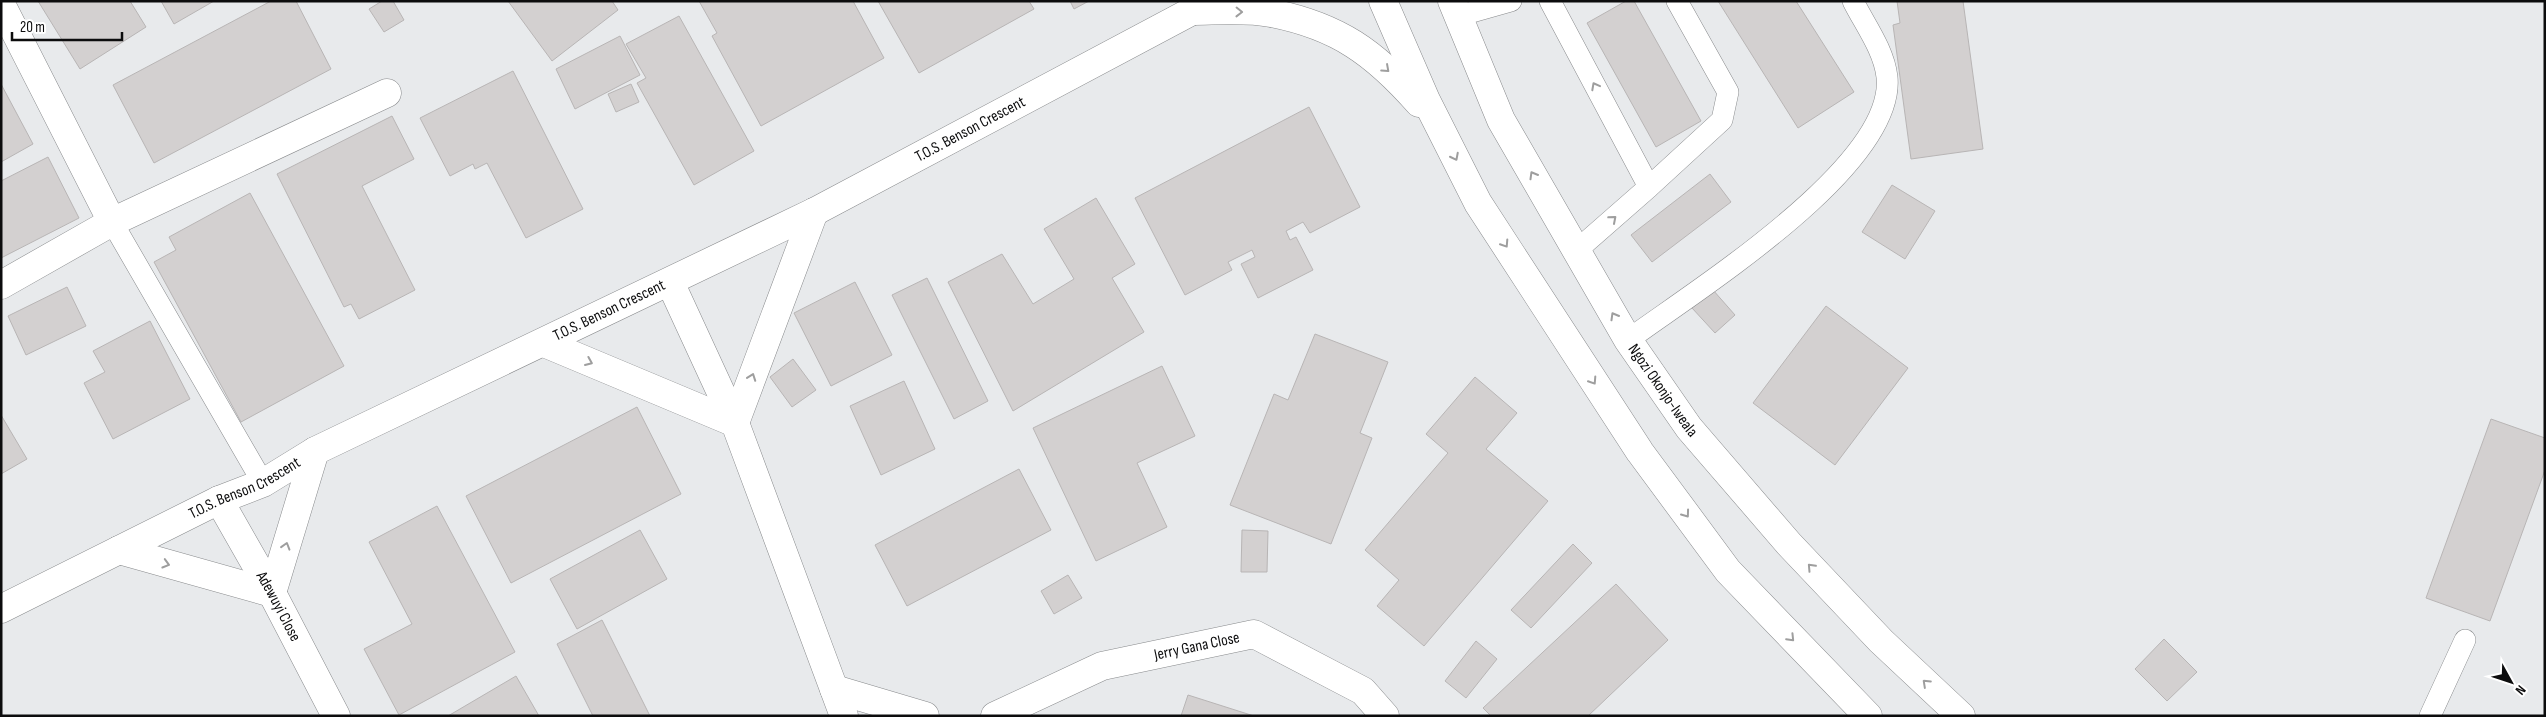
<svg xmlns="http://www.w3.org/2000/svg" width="2546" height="717" viewBox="0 0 2546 717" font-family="'Sofia Sans Condensed',sans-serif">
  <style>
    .building { fill: #d3d0d0; stroke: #b8b5b5 }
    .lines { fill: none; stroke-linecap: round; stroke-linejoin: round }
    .service-casing { stroke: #888a8c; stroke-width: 22 }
    .minor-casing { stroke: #888a8c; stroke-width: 29 }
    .tertiary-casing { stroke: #888a8c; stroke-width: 29 }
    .service { stroke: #fff; stroke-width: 21 }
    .minor { stroke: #fff; stroke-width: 28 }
    .tertiary { stroke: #fff; stroke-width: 28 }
    .oneway { stroke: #9e9e9e }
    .labels { text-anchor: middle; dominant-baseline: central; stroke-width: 4; stroke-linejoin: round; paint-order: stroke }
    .street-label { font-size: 16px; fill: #0c0c0d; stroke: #fff }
  </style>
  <rect width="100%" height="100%" fill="#e8eaec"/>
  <!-- building -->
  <path class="building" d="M38,1H130L146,27L80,69Z
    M161,1H214L174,24Z
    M271,1H296L331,69L154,163L113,85Z
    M382,1H393L404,20L384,32L369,9Z
    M508,1H612L618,10L552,61Z
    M699,1H853L884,58L761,126L712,36L717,33Z
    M878,1H1029L1034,9L919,73Z
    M1070,1H1089L1074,9Z
    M1626,1H1634L1701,121L1656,147L1587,23Z
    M1718,1H1796L1854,92L1798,128Z
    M1897,1H1963L1983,149L1911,159L1893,25L1900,23Z
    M679,16L754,151L694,185L637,83L646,78L626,44Z
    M620,36L640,75L575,109L556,69Z
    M513,71L583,209L526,238L487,163L475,169L473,164L450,176L420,118Z
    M1,84L33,144L1,162Z
    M631,84L639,102L616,112L608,94Z
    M1309,107L1360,207L1310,233L1303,222L1286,231L1290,240L1296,237L1313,270L1258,298L1241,264L1255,257L1252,250L1228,262L1232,270L1185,295L1135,198Z
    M392,116L414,159L362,186L415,290L359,319L351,304L344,307L277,174Z
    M48,157L79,218L1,258V181Z
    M1710,174L1731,202L1652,262L1631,235Z
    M1892,185L1935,211L1905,259L1862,232Z
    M250,193L344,366L241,422L154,262L176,250L169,237Z
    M1096,198L1135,264L1112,278L1144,332L1013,411L948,282L1002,254L1033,304L1074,279L1044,229Z
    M927,278L988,401L954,419L892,295Z
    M855,282L892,355L831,386L794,313Z
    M67,287L86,326L26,355L8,316Z
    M1713,290L1735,315L1715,333L1692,308Z
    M1826,306L1908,368L1835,465L1753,403Z
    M150,321L190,399L113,439L84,383L105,372L93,351Z
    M1315,334L1388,362L1360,433L1372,438L1331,544L1230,505L1274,394L1288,400Z
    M793,359L816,390L792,407L770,377Z
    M1162,366L1195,436L1137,463L1167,527L1096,561L1033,428Z
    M1475,377L1517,413L1486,449L1548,501L1424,646L1377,606L1399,580L1365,550L1448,453L1426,434Z
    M904,381L935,449L881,475L850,406Z
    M637,407L681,494L511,583L466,496Z
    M1,415L27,459L1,474Z
    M2491,419L2545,438V470L2490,621L2426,598Z
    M1019,469L1051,530L907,606L875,545Z
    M437,506L515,652L399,715L364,649L412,624L369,542Z
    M640,530L667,579L577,629L550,579Z
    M1242,530L1268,531L1267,572H1241Z
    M1573,544L1592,563L1531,628L1511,610Z
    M1068,575L1082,598L1054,614L1041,591Z
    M1616,584L1668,640L1588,716H1491L1483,708Z
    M602,620L650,716H593L557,644Z
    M2164,639L2197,672L2167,701L2135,669Z
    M1476,641L1497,659L1466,698L1445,681Z
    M516,676L539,716H448Z
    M1188,695L1254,716H1181Z"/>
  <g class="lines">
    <!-- service casing -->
    <g class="service-casing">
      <path id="service" d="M1550,1L1649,187L1576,251
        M1458,16L1511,1
        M1649,187L1722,120L1728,92L1677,1
        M112,222L263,483
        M1628,340C1693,292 1896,166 1887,77C1884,50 1865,25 1853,1
        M2430,716L2465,640"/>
    </g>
    <!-- minor casing -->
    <g class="minor-casing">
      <g id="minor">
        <path d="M1,4L112,222"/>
        <path d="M670,282L735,423L844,716"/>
        <path d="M1,285L112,222L387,93"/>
        <path d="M544,343L735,423"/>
        <path d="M735,423L814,212"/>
        <path id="s1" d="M219,500L272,593L336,716"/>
        <path d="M119,550L272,593L315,451"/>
        <path id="s2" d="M1,609L219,500L263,483L315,451L814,212L1211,1"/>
        <path d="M834,689L925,716"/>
        <path id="s3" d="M995,716L1102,666L1254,634L1363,691L1385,716"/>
      </g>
    </g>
    <!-- tertiary casing -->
    <g class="tertiary-casing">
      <g id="tertiary">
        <path d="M1383,1L1426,100L1478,203L1640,452L1728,571L1868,716"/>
        <path id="s4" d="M1452,1L1501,120L1628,340L1689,428L1789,544L1881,641L1961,716"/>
        <path d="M1190,11C1216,11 1246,8 1271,13C1338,26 1375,53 1419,103"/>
      </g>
    </g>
    <!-- service -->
    <use href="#service" class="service"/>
    <!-- minor -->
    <use href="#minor" class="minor"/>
    <!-- tertiary -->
    <use href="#tertiary" class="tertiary"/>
  </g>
  <!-- one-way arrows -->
  <defs><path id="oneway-chevron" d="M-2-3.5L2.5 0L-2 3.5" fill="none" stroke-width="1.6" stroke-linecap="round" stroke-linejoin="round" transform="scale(1.25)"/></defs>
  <g class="oneway">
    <use href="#oneway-chevron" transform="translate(1239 12) rotate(1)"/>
    <use href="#oneway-chevron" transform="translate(1386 69) rotate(42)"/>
    <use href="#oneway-chevron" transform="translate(1595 86) rotate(-118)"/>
    <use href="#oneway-chevron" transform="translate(1455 157) rotate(63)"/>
    <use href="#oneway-chevron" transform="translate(1533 175) rotate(-120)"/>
    <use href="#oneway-chevron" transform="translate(1613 219) rotate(-41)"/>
    <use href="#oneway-chevron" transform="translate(1505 244) rotate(57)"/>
    <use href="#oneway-chevron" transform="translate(1614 316) rotate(-120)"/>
    <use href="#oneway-chevron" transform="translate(589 362) rotate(23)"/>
    <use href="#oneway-chevron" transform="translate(752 377) rotate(-70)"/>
    <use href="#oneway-chevron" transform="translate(1593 381) rotate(57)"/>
    <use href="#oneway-chevron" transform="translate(1686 514) rotate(54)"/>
    <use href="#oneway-chevron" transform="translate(286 546) rotate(-73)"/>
    <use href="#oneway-chevron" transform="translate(166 564) rotate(16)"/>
    <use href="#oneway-chevron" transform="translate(1811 567) rotate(-133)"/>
    <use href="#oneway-chevron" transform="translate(1791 638) rotate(46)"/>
    <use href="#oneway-chevron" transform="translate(1926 683) rotate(-137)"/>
  </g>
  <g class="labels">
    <!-- street labels -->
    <g class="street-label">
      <text stroke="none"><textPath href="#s2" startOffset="1082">T.O.S. Benson Crescent</textPath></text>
      <text stroke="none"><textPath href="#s2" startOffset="678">T.O.S. Benson Crescent</textPath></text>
      <text stroke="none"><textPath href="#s4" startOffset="444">Ngozi Okonjo-Iweala</textPath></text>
      <text stroke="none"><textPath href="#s2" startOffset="272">T.O.S. Benson Crescent</textPath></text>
      <text stroke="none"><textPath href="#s1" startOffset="122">Adewuyi Close</textPath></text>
      <text stroke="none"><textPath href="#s3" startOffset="215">Jerry Gana Close</textPath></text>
    </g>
  </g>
  <!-- border -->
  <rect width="2546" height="717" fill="none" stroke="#0c0c0d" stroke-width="5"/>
  <!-- north arrow -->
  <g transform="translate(2511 682) rotate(130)" stroke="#ffffff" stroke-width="4" paint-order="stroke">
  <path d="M0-4L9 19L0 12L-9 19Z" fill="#0c0c0d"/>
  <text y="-8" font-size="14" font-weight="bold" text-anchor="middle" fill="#0c0c0d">N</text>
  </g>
  <!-- scale -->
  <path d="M12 32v8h110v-8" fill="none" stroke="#0c0c0d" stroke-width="2.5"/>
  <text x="20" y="32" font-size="15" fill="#0c0c0d" stroke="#ffffff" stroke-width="4" paint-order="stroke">20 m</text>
</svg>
